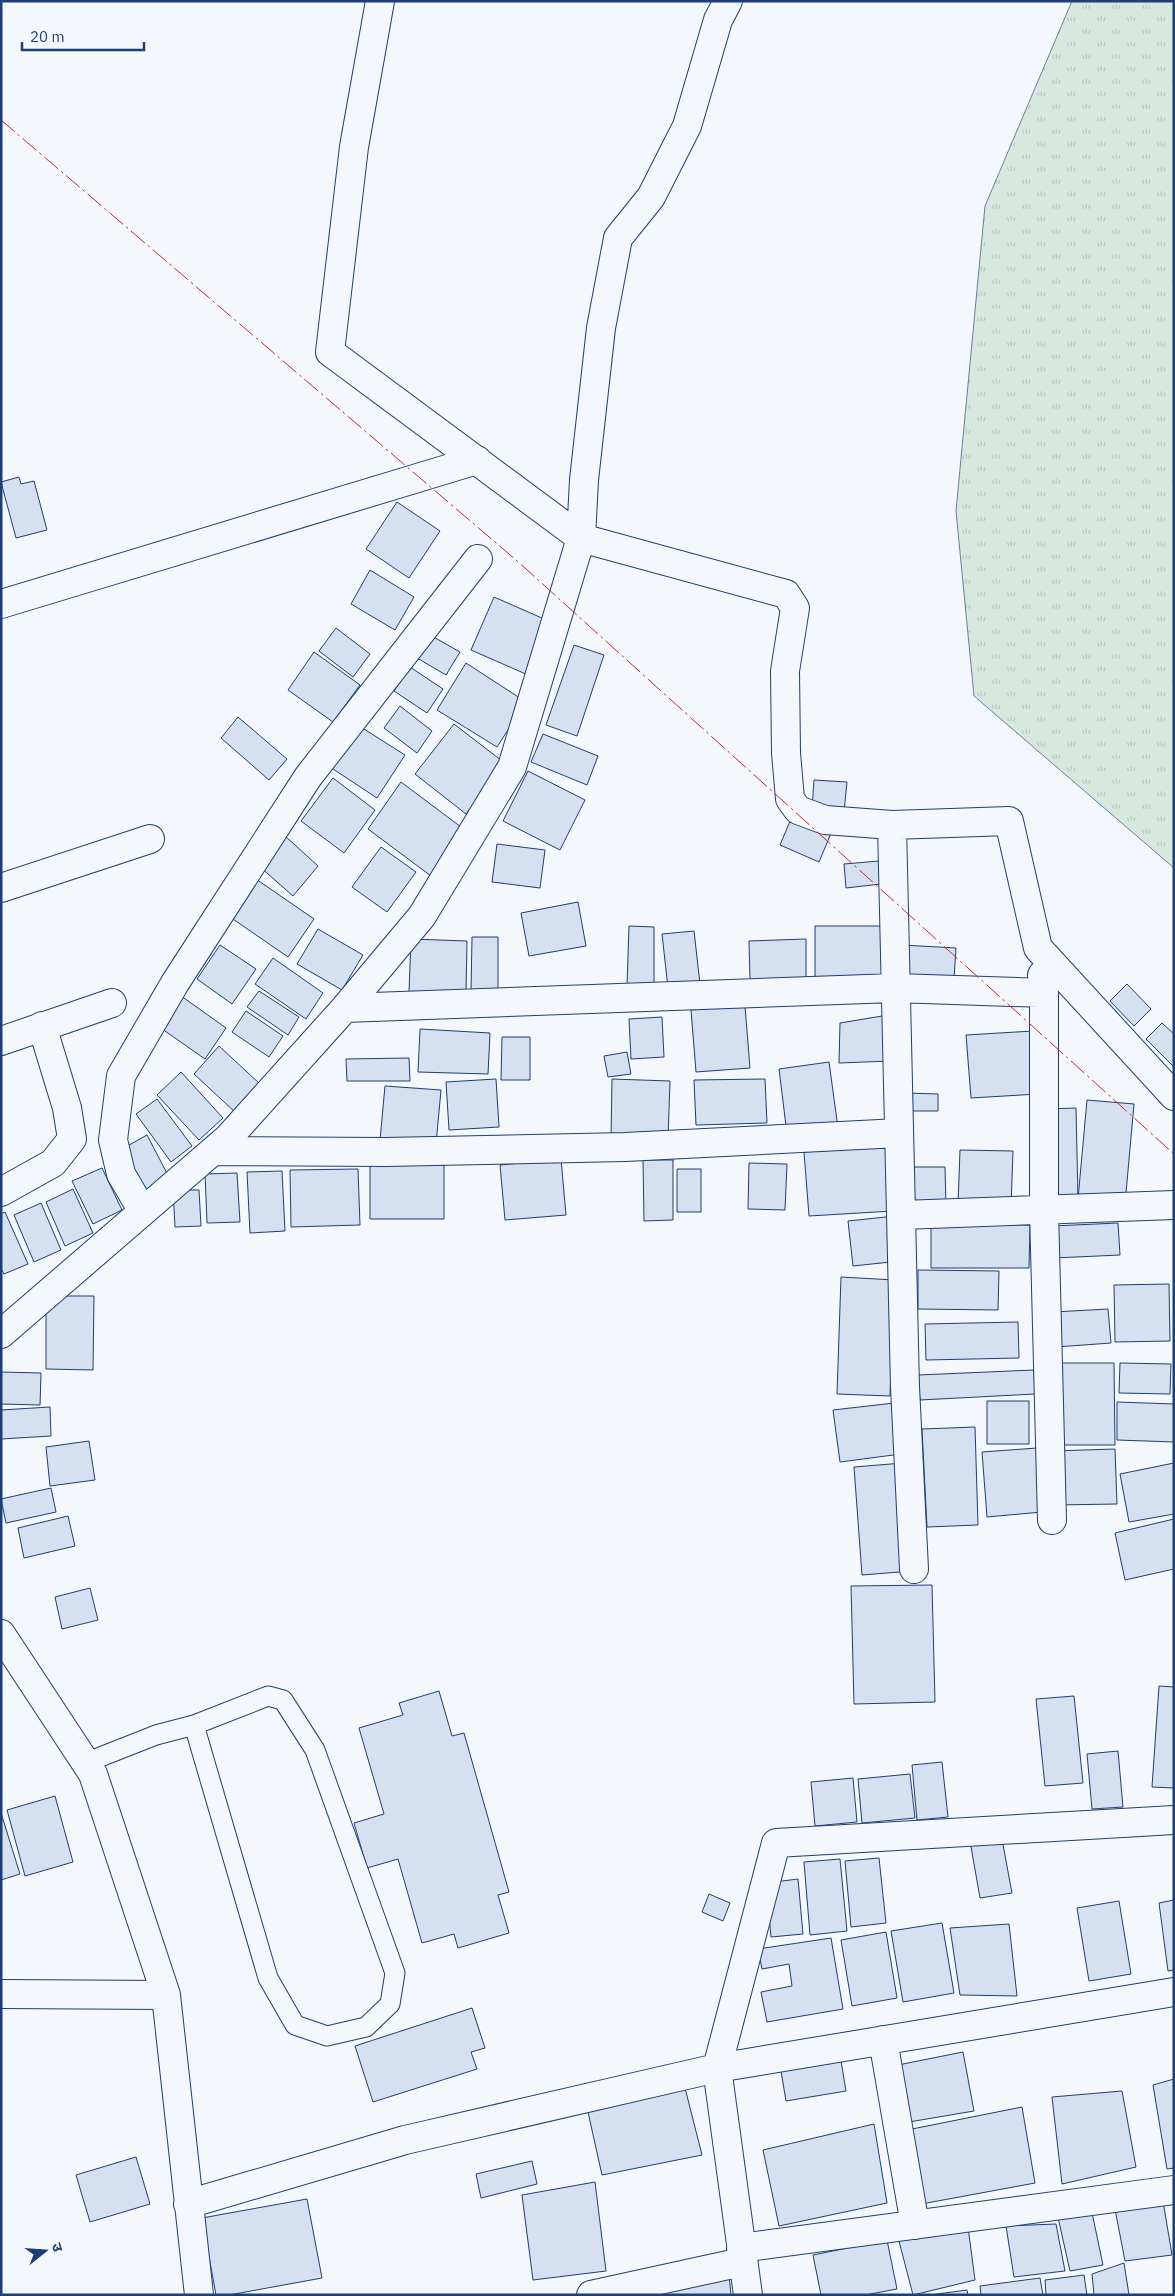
<svg xmlns="http://www.w3.org/2000/svg" width="1175" height="2296" viewBox="0 0 1175 2296" font-family="'IBM Plex Sans','Noto Sans Devanagari',sans-serif">
  <style>
    .grass { fill: url(#grass-tufts); stroke: #687fa3 }
    .building { fill: #d5e0f0; stroke: #1d3f73 }
    .lines { fill: none; stroke-linecap: round; stroke-linejoin: round }
    .service-casing { stroke: #1d3f73; stroke-width: 21 }
    .minor-casing { stroke: #1d3f73; stroke-width: 30 }
    .service { stroke: #f4f7fb; stroke-width: 19 }
    .minor { stroke: #f4f7fb; stroke-width: 28 }
    .power { stroke: #c62828; stroke-width: 1; stroke-dasharray: 18 4 2.5 4; stroke-linecap: butt }
  </style>
  <defs>
    <pattern id="grass-tufts" width="24" height="20" patternUnits="userSpaceOnUse" patternTransform="scale(1.25)"><rect width="24" height="20" fill="#d7e8df"/><path d="M3 7l-1-3M5 7V3M7 7l1-3M15 17l-1-3M17 17v-4M19 17l1-3" fill="none" stroke="#b8c8c3"/></pattern>
  </defs>
  <rect width="100%" height="100%" fill="#f4f7fb"/>
  <!-- grass -->
  <path class="grass" d="M1072,1H1174V868L974,696L956,511L985,206Z"/>
  <!-- building -->
  <path class="building" d="M19,477L21,484L34,481L47,530L16,538L1,482Z
    M397,502L440,531L409,578L366,549Z
    M370,570L414,597L395,630L351,604Z
    M494,597L551,622L528,675L471,650Z
    M336,628L370,654L353,677L319,651Z
    M430,635L460,652L446,675L417,658Z
    M574,645L604,655L577,736L546,725Z
    M314,652L360,685L333,722L288,690Z
    M466,663L526,702L497,747L437,710Z
    M410,667L443,689L427,713L394,691Z
    M400,706L432,731L417,753L384,728Z
    M238,717L287,759L269,780L221,738Z
    M356,724L405,755L377,798L330,767Z
    M454,724L506,764L466,814L415,774Z
    M543,734L598,756L587,785L531,762Z
    M528,771L585,800L560,850L503,821Z
    M333,778L375,810L344,853L301,821Z
    M814,780L847,782L844,812L812,809Z
    M401,782L465,830L431,876L368,829Z
    M793,814L832,831L819,862L780,845Z
    M285,836L318,866L293,896L259,866Z
    M497,844L545,850L540,888L492,882Z
    M381,847L416,872L387,912L352,887Z
    M879,861L881,884L846,888L844,864Z
    M256,879L314,919L288,957L230,917Z
    M578,902L586,946L529,956L521,913Z
    M629,926L654,927V985H627Z
    M815,926H886L887,979L815,980Z
    M318,929L363,955L342,990L297,964Z
    M694,931L700,984L668,988L662,934Z
    M472,937H498V991H471Z
    M411,939L467,941L466,994L409,992Z
    M806,939V978L750,980L749,941Z
    M220,945L256,969L232,1004L197,979Z
    M902,945L956,948L954,979L900,975Z
    M273,958L323,993L306,1019L255,984Z
    M1127,984L1151,1009L1134,1026L1110,1001Z
    M259,991L299,1017L288,1035L247,1007Z
    M177,993L226,1028L205,1059L155,1024Z
    M745,1006L750,1068L696,1072L691,1010Z
    M246,1011L283,1036L269,1057L232,1032Z
    M888,1015L891,1061L839,1063L840,1023Z
    M662,1017L664,1057L631,1059L629,1019Z
    M1162,1023L1174,1034V1067L1146,1039Z
    M420,1029L490,1033L488,1074L418,1072Z
    M1033,1031L1038,1094L971,1098L966,1035Z
    M502,1037H530V1080H501Z
    M219,1046L261,1085L236,1113L194,1074Z
    M627,1052L631,1074L608,1077L604,1056Z
    M409,1058L410,1081H347L346,1059Z
    M829,1062L838,1128L787,1134L779,1069Z
    M181,1072L223,1118L199,1140L157,1095Z
    M496,1079L499,1127L449,1130L446,1082Z
    M612,1079L670,1081L668,1139L611,1138Z
    M765,1079L767,1123L696,1125L694,1080Z
    M385,1086L441,1090L436,1144L380,1140Z
    M905,1093L938,1094V1111H905Z
    M157,1099L192,1146L171,1162L136,1114Z
    M1087,1100L1134,1104L1125,1204L1078,1199Z
    M1076,1108L1078,1199L1047,1200L1046,1109Z
    M147,1135L170,1179L146,1193L122,1149Z
    M888,1147L893,1211L809,1216L804,1152Z
    M960,1150L1013,1151L1011,1207L958,1205Z
    M561,1159L566,1215L505,1220L500,1165Z
    M643,1160H673V1220L644,1221Z
    M749,1163L787,1164L785,1210L748,1209Z
    M370,1165H444V1219H370Z
    M910,1167H945L946,1208H912Z
    M102,1168L122,1210L93,1224L72,1181Z
    M358,1169L360,1225L291,1227L290,1170Z
    M677,1169H701V1212H677Z
    M282,1171L285,1231L250,1233L247,1172Z
    M237,1173L240,1222L207,1223L205,1174Z
    M73,1189L93,1233L65,1246L46,1202Z
    M173,1190H199L201,1226L175,1227Z
    M41,1203L61,1250L34,1262L14,1215Z
    M5,1212L28,1264L4,1274L1,1269V1214Z
    M895,1216L900,1261L853,1266L848,1221Z
    M1118,1223L1120,1255L1054,1258L1052,1226Z
    M931,1224L1030,1225L1029,1268H931Z
    M918,1270L999,1271L998,1310L918,1309Z
    M841,1277L894,1280L890,1396L837,1394Z
    M1169,1284L1170,1341L1115,1342L1114,1285Z
    M46,1296H94L93,1370L46,1369Z
    M1108,1309L1111,1343L1056,1347L1053,1312Z
    M1018,1322L1019,1358L926,1360L925,1324Z
    M1056,1363H1114L1115,1445H1056Z
    M1120,1363L1171,1364L1170,1394L1119,1393Z
    M1034,1370L1035,1394L920,1400L918,1375Z
    M1,1372L41,1373L40,1405L1,1404Z
    M987,1401H1029V1444H987Z
    M1117,1402L1174,1404V1442L1117,1440Z
    M894,1403L901,1454L840,1462L833,1410Z
    M50,1407L51,1436L1,1439V1410Z
    M975,1427L978,1525L927,1527L922,1429Z
    M89,1441L95,1480L50,1486L46,1447Z
    M1037,1448L1042,1512L987,1517L982,1452Z
    M1115,1449L1117,1504L1054,1505L1052,1451Z
    M903,1463L912,1571L862,1575L854,1467Z
    M1174,1463V1514L1129,1522L1120,1474Z
    M51,1488L56,1512L6,1523L1,1499Z
    M68,1516L75,1546L24,1558L18,1528Z
    M1174,1519V1569L1125,1580L1115,1533Z
    M932,1585L935,1702L854,1704L851,1586Z
    M90,1588L98,1620L62,1629L55,1597Z
    M1159,1686L1174,1687V1788L1152,1787Z
    M439,1691L452,1736L464,1733L509,1892L498,1895L509,1933L458,1948L454,1934L422,1943L398,1859L367,1868L354,1823L384,1814L359,1728L403,1715L399,1703Z
    M1074,1696L1083,1783L1045,1786L1036,1699Z
    M1118,1751L1123,1807L1092,1809L1087,1754Z
    M942,1762L948,1817L917,1820L912,1765Z
    M910,1774L915,1818L862,1823L858,1779Z
    M853,1778L857,1822L815,1826L811,1782Z
    M55,1796L73,1862L25,1876L7,1810Z
    M1,1813L20,1874L1,1880Z
    M1001,1834L1012,1893L980,1898L970,1841Z
    M879,1858L886,1923L851,1927L845,1861Z
    M840,1859L847,1931L810,1935L804,1862Z
    M798,1879L803,1934L771,1937L766,1883Z
    M709,1894L730,1903L723,1921L702,1912Z
    M1174,1900V1970L1168,1971L1159,1903Z
    M1119,1901L1131,1974L1089,1981L1077,1908Z
    M942,1923L954,1993L903,2002L891,1931Z
    M1009,1924L1017,1996L960,1995L950,1928Z
    M886,1932L897,1998L852,2006L841,1940Z
    M831,1938L843,2009L767,2022L761,1992L792,1986L789,1964L762,1969L758,1949Z
    M472,2008L485,2048L471,2052L477,2069L373,2102L355,2046Z
    M963,2052L974,2111L909,2122L898,2065Z
    M840,2055L846,2091L786,2101L780,2065Z
    M1174,2079V2168L1167,2169L1153,2085Z
    M684,2084L702,2155L602,2175L588,2112Z
    M1122,2091L1136,2167L1062,2184L1052,2097Z
    M1022,2107L1035,2183L916,2205L902,2131Z
    M874,2124L887,2203L779,2226L763,2150Z
    M136,2157L150,2204L90,2222L76,2175Z
    M532,2161L537,2184L481,2198L476,2174Z
    M595,2182L606,2271L533,2280L522,2195Z
    M307,2199L322,2278L229,2295H216L202,2218Z
    M1163,2201L1172,2255L1125,2261L1114,2204Z
    M1091,2208L1103,2265L1070,2271L1057,2213Z
    M1056,2224L1065,2271L1014,2277L1006,2226Z
    M968,2227L975,2280L913,2295L899,2241Z
    M887,2240L897,2289L865,2295H821L813,2255Z
    M1124,2263L1129,2295H1094L1092,2274Z
    M729,2274L731,2295H643Z
    M1084,2275L1087,2295H1046L1045,2280Z
    M1040,2278L1043,2295H981L980,2286Z
    M967,2290L968,2295H930Z"/>
  <g class="lines">
    <!-- service casing -->
    <g class="service-casing">
      <path id="service" d="M85,1763L156,1735L194,1725L268,1696L283,1700L315,1750L395,1973L390,2004L366,2027L327,2036L295,2025L268,1978L194,1725"/>
    </g>
    <!-- minor casing -->
    <g class="minor-casing">
      <path id="minor" d="M380,1L354,147L330,352L581,538L584,480L601,328L618,238L651,197L687,126L718,20L728,1
        M1,604L477,460
        M892,825L905,1387L914,1569
        M1,888L150,839
        M1042,975L1044,993V1210L1052,1520
        M345,1008L895,988L1044,993
        M1,1041L112,1003
        M213,1151L385,1152L625,1147L899,1133
        M1,1192L53,1163L72,1139L67,1108L42,1026
        M142,1210L121,1174L113,1140L121,1076L175,983L308,777L478,559
        M902,1215L1174,1205
        M1,1334L228,1138L345,1008L422,916L512,767L581,538L786,594L795,608L785,671L786,753L790,799L798,810L825,820L892,825L1009,821L1038,948L1174,1096
        M1,1634L93,1774L166,1995L199,2295
        M1,1994L166,1995
        M883,2040L915,2225
        M188,2204L405,2140L717,2068L1174,1992
        M741,2248L1174,2190
        M591,2295L742,2262
        M748,2295L717,2068L776,1843L1174,1820"/>
    </g>
    <!-- service -->
    <use href="#service" class="service"/>
    <!-- minor -->
    <use href="#minor" class="minor"/>
    <!-- power -->
    <path class="power" d="M1,120L516,560L1174,1154"/>
  </g>
  <!-- border -->
  <rect width="1175" height="2296" fill="none" stroke="#1d3f73" stroke-width="5"/>
  <!-- north arrow -->
  <g transform="translate(45 2251) rotate(73)" stroke="#f4f7fb" stroke-width="4" paint-order="stroke">
  <path d="M0-4L9 19L0 12L-9 19Z" fill="#1d3f73"/>
  <text y="-8" font-size="14" font-weight="bold" text-anchor="middle" fill="#1d3f73">उ</text>
  </g>
  <!-- scale -->
  <path d="M22 42v8h122v-8" fill="none" stroke="#1d3f73" stroke-width="2.5"/>
  <text x="30" y="42" font-size="15" fill="#1d3f73" stroke="#f4f7fb" stroke-width="4" paint-order="stroke">20 m</text>
</svg>
